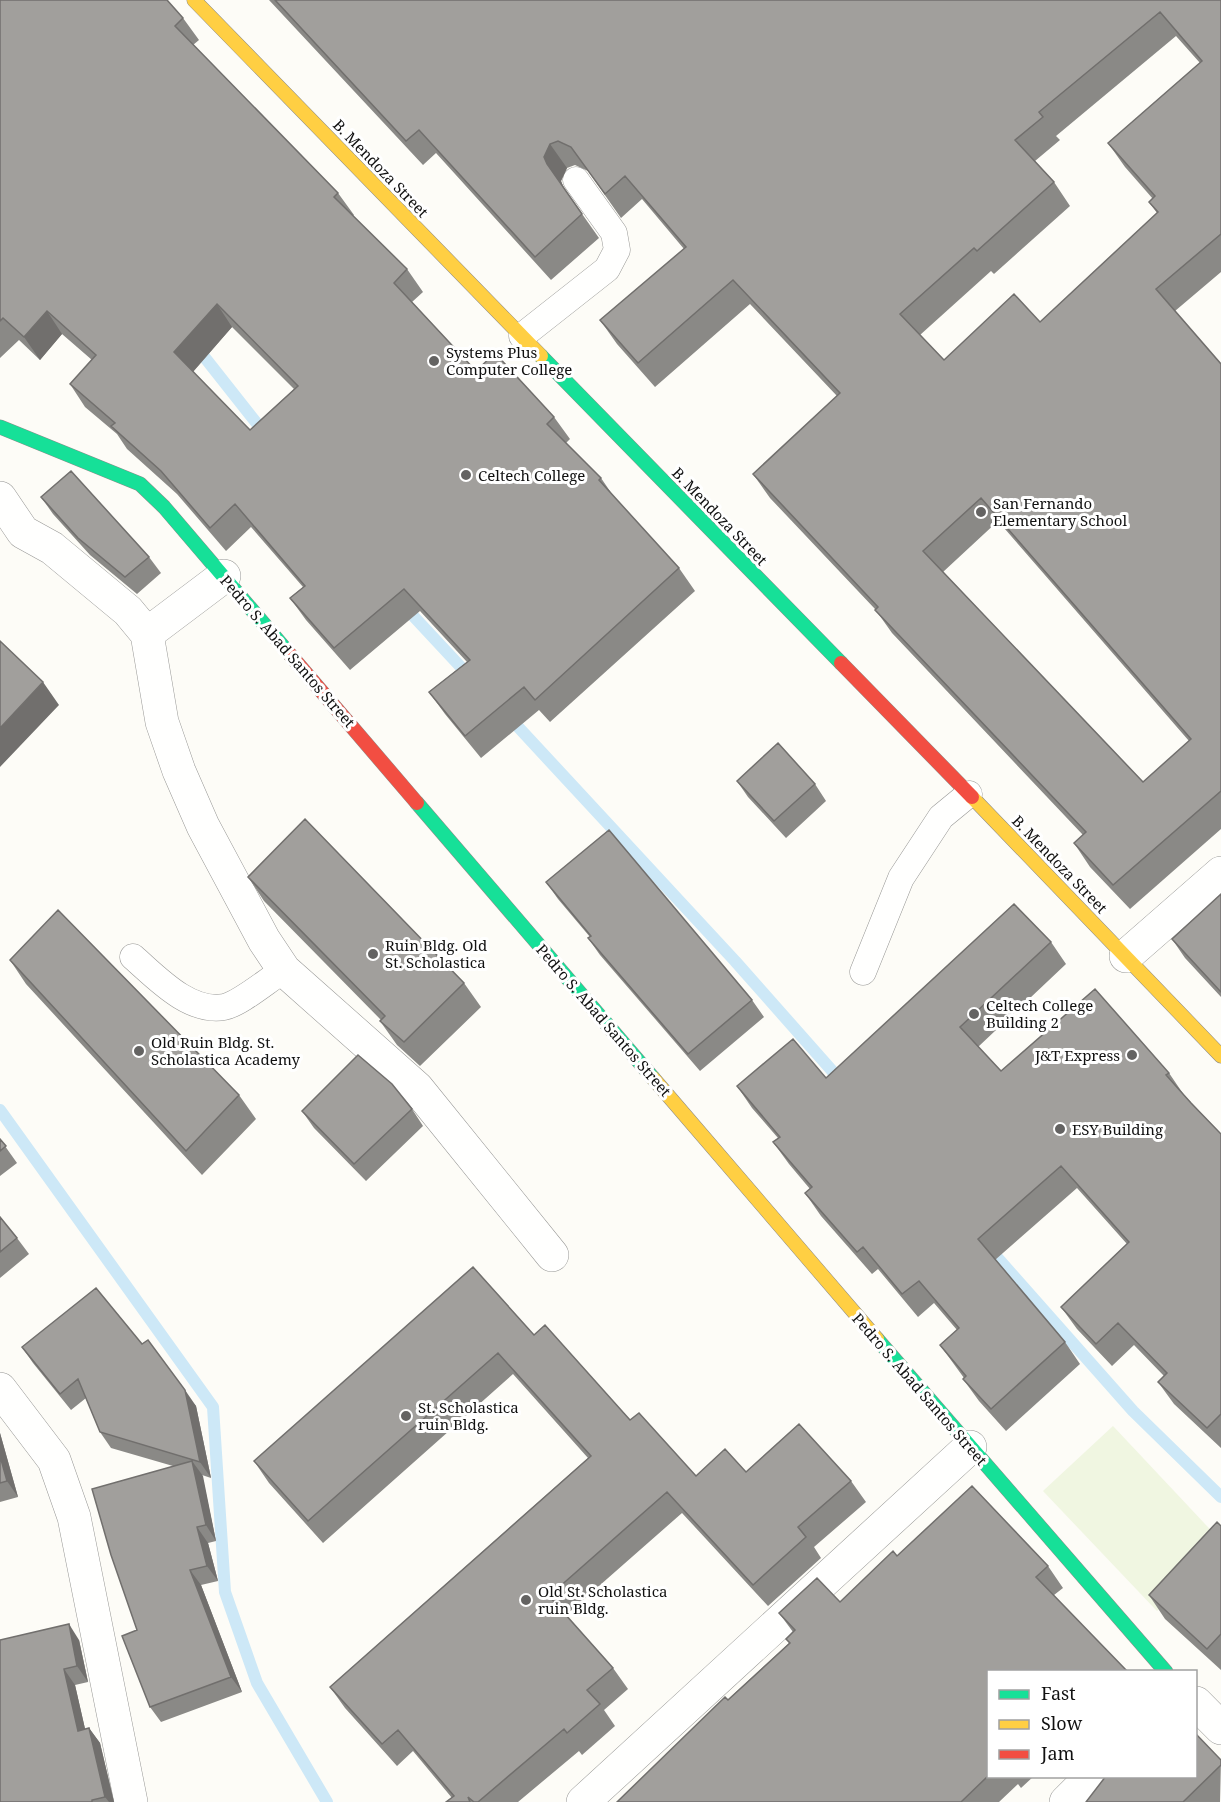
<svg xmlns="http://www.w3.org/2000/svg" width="1221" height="1802" viewBox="0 0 1221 1802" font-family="'Noto Serif',serif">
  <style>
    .pitch { fill: #f0f6e1 }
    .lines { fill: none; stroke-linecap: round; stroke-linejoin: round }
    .stream { stroke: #cde8f7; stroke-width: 12 }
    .lane-casing { stroke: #979795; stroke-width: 27 }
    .street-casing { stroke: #979795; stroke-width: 34 }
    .fast-casing { stroke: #8e8d8b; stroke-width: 15 }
    .slow-casing { stroke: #8e8d8b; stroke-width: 15 }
    .jam-casing { stroke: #8e8d8b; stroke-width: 15 }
    .lane { stroke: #fffffe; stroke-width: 26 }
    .street { stroke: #fffffe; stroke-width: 33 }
    .fast { stroke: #16e098; stroke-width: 14 }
    .slow { stroke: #ffcf43; stroke-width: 14 }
    .jam { stroke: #f24e42; stroke-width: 14 }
    .wall { fill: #8a8986; fill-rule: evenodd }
    .shaded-wall { fill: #716f6d }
    .building { fill: #a19f9c; stroke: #716f6d; stroke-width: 1.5; fill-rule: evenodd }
    .poi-dot { fill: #646362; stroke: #fff; stroke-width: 2 }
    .labels { text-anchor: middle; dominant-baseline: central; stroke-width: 6; stroke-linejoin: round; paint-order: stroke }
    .street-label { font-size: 15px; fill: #111; stroke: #fff }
    .poi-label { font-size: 15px; fill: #111; stroke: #fff; text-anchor: start }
  </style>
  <rect width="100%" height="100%" fill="#fdfcf7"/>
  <!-- pitch -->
  <path class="pitch" d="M1113,1426L1221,1541V1551L1157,1611L1043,1491Z"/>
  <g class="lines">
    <!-- stream -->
    <path class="stream" d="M193,347L202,354L266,435
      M403,605L471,678
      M508,716L735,961L842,1082
      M0,1110L213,1407L225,1592L257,1683L327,1802
      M987,1246L1133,1411L1221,1497"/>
    <!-- lane casing -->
    <g class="lane-casing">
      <path id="lane" d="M522,336L607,269L617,250L614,233L576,180
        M133,957C157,978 189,1013 224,1007C240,1004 269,979 284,970
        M863,972L901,878L941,817L969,794"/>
    </g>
    <!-- street casing -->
    <g class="street-casing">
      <path id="street" d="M0,498L23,532L52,548L128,611L147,634L162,722L179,771L203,826L264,940L284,970L417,1088L552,1255
        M147,634L224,576
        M1126,956L1221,873
        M0,1389L54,1460L74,1517L131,1802
        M1196,1703L1221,1728
        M583,1802L970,1447
        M1066,1802L1092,1776"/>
    </g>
    <!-- fast casing -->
    <g class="fast-casing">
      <path id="fast" d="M541,356L841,663
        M0,427L140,484L164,507L287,651
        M417,803L653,1078
        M877,1339L1166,1672"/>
    </g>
    <!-- slow casing -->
    <g class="slow-casing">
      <path id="slow" d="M194,0L541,356
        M972,797L1221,1056
        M653,1078L877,1339"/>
    </g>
    <!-- jam casing -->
    <g class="jam-casing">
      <path id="jam" d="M287,651L417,803
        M841,663L972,797"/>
    </g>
    <!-- lane -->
    <use href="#lane" class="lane"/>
    <!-- street -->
    <use href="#street" class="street"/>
    <!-- fast -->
    <use href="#fast" class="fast"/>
    <!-- slow -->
    <use href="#slow" class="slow"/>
    <!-- jam -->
    <use href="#jam" class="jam"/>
  </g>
  <!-- wall -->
  <path class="wall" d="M0,0L183,18L199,40L193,45L338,193L354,215L353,216L407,269L423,292L412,302L476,371L554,417L570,439L566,443L601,478L614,497L679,568L695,591L550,722L539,710L481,758L445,714L429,692L467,662L420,611L350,670L306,620L290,598L303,587L251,527L226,551L177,494L127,449L117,434L85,407L70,384L92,360L62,334L40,360L19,340L0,358ZM232,327L294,389L250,430L193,372Z
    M269,0H1221V272L1175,311L1221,364V829L1130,909L1090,867L1074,843L1083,835L892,633L875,609L770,498L753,474L837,396L750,304L655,387L617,344L600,320L684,249L642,199L621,218L588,171L575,165L567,168L561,181L563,187L599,238L551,280L436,153L423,165ZM1176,36L1200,63L1108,143L1125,167L1153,199L1149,202L1157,213L1040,322L944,360L920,335L991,271L994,274L1070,206L1054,182L1035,161L1060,140L1056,136ZM998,521L1189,741L1143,782L943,572Z
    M41,497L149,557L161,573L137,594L90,555L53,514Z
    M737,781L815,784L826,801L786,838L748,797Z
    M248,877L464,983L481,1007L420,1066L397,1045L380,1021L381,1020L264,901Z
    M546,882L752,1000L764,1017L700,1071L600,955L588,938L590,937L558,899Z
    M1221,894V997L1185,958L1172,939Z
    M1051,942L1066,964L978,1047L1001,1071L1169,1073L1184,1095L1221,1134V1448L1174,1404L1158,1382L1164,1376L1134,1345L1112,1366L1077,1329L1061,1307L1127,1244L1077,1188L995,1260L1065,1342L1080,1364L1006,1431L979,1401L963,1379L964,1378L940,1345L957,1330L934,1303L918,1317L878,1269L872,1274L821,1216L805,1193L810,1189L789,1164L773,1142L778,1138L752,1108L737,1086L826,1078Z
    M10,960L239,1095L256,1119L202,1175L26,984Z
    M412,1109L423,1126L366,1181L314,1128L302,1111Z
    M0,1139L17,1163L0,1176Z
    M0,1217L17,1238L29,1254L0,1278Z
    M534,1335L630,1420L696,1476L746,1472L851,1481L866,1502L814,1547L821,1558L768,1606L682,1513L566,1615L613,1668L628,1689L604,1710L615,1726L582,1755L579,1751L518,1802H446L452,1798L413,1751L397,1766L345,1708L330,1687L588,1458L513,1374L323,1543L269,1483L254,1461Z
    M142,1344L196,1406L211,1478L202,1475L216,1541L208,1543L218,1581L201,1585L242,1692L161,1722L150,1707L137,1630L173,1466L111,1448L100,1432L86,1398L71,1410L33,1363L22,1347Z
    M0,1433L18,1497L0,1502Z
    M1221,1526V1670L1165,1619L1149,1595Z
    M897,1556L1048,1566L1063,1588L1054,1595L988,1671V1776H1034L1021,1788L1018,1784L999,1802H617L789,1643L786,1639L793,1632L779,1613L840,1602Z
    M0,1640H79L88,1682L75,1685L85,1729L89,1728L100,1743L114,1802H0Z
    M1221,1760L1220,1802H1086Z"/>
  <!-- shaded-wall -->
  <path class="shaded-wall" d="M550,144L567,168L561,181L564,188L547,164L544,157Z
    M217,304L232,327L190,375L174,352Z
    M47,311L62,334L40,360L24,337Z
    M43,682L59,705L0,767V728Z
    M185,1390L196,1406L211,1478L200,1462Z
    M0,1433L18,1497L7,1481L0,1456Z
    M192,1461L203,1476L216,1541L206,1525Z
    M197,1527L208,1543L218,1581L207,1566Z
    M190,1570L201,1585L242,1692L231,1677Z
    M69,1624L79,1640L88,1682L77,1666Z
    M64,1669L75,1685L89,1746L78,1731Z
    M89,1728L100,1743L114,1802H109L105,1797Z"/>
  <!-- building -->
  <path class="building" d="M0,0H167L183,18L175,26L338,193L334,197L407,269L394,283L476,371L495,353L554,417L547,424L601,478L599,480L679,568L535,700L524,687L465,736L429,692L470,660L404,589L334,648L290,598L305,586L235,504L210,528L161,471L111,426L115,423L70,384L96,355L47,311L24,337L3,318L0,321ZM217,304L298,386L250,430L174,352Z
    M275,0H1221V234L1156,289L1221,364V791L1113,885L1074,843L1086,832L875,610L878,607L753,474L840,393L733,280L638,363L600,320L686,247L625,176L605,194L571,147L558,141L550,144L544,157L547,164L582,214L535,257L419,130L406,141ZM1160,12L1202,61L1108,143L1155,196L1149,202L1158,212L1040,322L1014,294L944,360L900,314L974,248L977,251L1054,182L1015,140L1043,117L1039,112ZM981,498L1191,739L1143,782L923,551Z
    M71,471L149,557L125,577L78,538L41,497Z
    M0,641L43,682L0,728Z
    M778,743L815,784L774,821L737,781Z
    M305,819L464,983L404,1042L380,1021L385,1016L248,877Z
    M609,830L752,1000L688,1054L588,938L591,936L546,882Z
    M1221,894V992L1172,939Z
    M1014,904L1051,942L960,1027L1001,1071L1095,989L1169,1073L1166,1075L1191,1103L1221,1134V1414L1207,1428L1158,1382L1167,1373L1118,1323L1096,1344L1061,1307L1129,1242L1061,1166L978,1239L1065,1342L991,1409L963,1379L966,1376L940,1345L959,1328L919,1281L902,1294L863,1247L857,1252L805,1193L812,1187L773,1142L780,1137L737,1086L793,1039L826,1078Z
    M58,910L239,1095L186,1151L10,960Z
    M358,1055L392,1084L412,1109L354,1164L302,1111Z
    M0,1139L6,1146L0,1151Z
    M0,1217L17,1238L0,1252Z
    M473,1267L534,1335L545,1325L630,1420L639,1413L696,1476L725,1449L746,1472L799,1424L851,1481L798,1527L806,1537L753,1585L667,1492L549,1596L613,1668L587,1690L600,1704L567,1733L564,1729L478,1802H474L468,1797L470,1802H446L454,1796L398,1730L382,1744L330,1687L591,1456L498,1353L308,1521L254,1461Z
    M96,1288L142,1344L148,1340L185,1390L200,1462L100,1432L78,1379L60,1394L22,1347Z
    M0,1456L7,1481L0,1483Z
    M192,1461L206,1525L197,1527L207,1566L190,1570L231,1677L150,1707L122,1636L137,1630L111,1555L92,1489Z
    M972,1486L1048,1566L1036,1577L1127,1671H988V1776L961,1802H617L725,1697L728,1700L790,1643L786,1639L795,1630L779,1613L817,1578L840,1602L893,1551L897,1556Z
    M1217,1522L1221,1526V1634L1207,1649L1149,1595Z
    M69,1624L77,1666L64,1669L78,1731L89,1728L105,1797L92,1800V1802H0V1640Z
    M1196,1734L1221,1760V1765L1183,1802H1086L1106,1776H1196Z"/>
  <!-- markers -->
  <g class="poi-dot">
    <circle cx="434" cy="361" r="6"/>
    <circle cx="466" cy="475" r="6"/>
    <circle cx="981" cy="512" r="6"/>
    <circle cx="373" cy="954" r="6"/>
    <circle cx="974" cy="1014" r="6"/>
    <circle cx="139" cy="1051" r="6"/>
    <circle cx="1132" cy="1055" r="6"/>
    <circle cx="1060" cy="1129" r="6"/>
    <circle cx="406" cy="1416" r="6"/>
    <circle cx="526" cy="1600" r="6"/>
  </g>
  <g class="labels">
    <!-- street labels -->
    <g class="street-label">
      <text transform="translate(381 168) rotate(46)">B. Mendoza Street</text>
      <text transform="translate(720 516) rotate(46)">B. Mendoza Street</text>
      <text transform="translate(288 651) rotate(49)">Pedro S. Abad Santos Street</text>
      <text transform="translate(1060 864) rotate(46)">B. Mendoza Street</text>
      <text transform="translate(604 1020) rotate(49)">Pedro S. Abad Santos Street</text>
      <text transform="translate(920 1389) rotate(49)">Pedro S. Abad Santos Street</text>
    </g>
    <!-- poi labels -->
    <g class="poi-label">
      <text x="446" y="352">Systems Plus<tspan x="446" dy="17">Computer College</tspan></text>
      <text x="478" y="475">Celtech College</text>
      <text x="993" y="503">San Fernando<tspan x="993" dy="17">Elementary School</tspan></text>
      <text x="385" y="945">Ruin Bldg. Old<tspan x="385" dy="17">St. Scholastica</tspan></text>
      <text x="986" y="1005">Celtech College<tspan x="986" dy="17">Building 2</tspan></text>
      <text x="151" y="1042">Old Ruin Bldg. St.<tspan x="151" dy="17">Scholastica Academy</tspan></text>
      <text x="1120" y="1055" text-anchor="end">J&amp;T Express</text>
      <text x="1072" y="1129">ESY Building</text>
      <text x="418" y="1407">St. Scholastica<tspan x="418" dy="17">ruin Bldg.</tspan></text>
      <text x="538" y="1591">Old St. Scholastica<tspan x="538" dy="17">ruin Bldg.</tspan></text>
    </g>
  </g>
  <!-- legend -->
  <rect x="987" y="1670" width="210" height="108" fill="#ffffff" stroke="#a0a0a0" stroke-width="1.5"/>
  <rect x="999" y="1690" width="30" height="9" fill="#16e098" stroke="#a0a0a0" stroke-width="1.5"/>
  <text x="1041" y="1700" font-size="18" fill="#111111">Fast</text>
  <rect x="999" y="1720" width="30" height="9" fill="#ffcf43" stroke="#a0a0a0" stroke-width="1.5"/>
  <text x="1041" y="1730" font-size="18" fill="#111111">Slow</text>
  <rect x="999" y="1750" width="30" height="9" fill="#f24e42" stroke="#a0a0a0" stroke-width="1.5"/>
  <text x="1041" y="1760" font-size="18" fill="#111111">Jam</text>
</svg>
